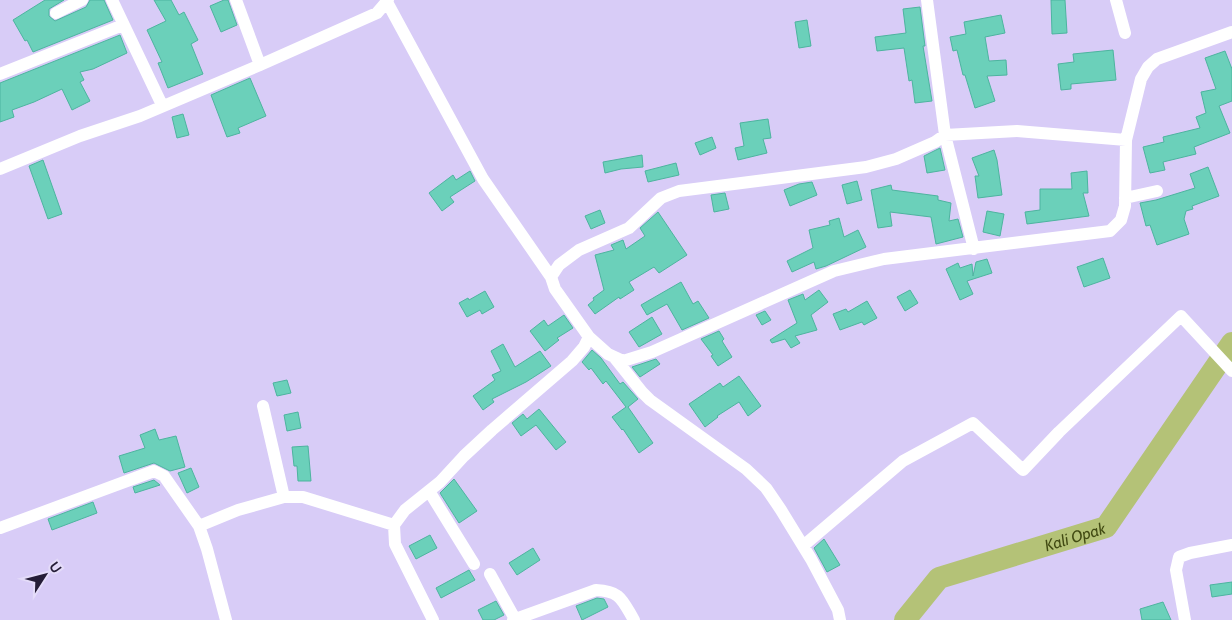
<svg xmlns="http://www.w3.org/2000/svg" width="1232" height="620" viewBox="0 0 1232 620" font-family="Cabin,sans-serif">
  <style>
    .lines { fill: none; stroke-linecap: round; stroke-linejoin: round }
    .river { stroke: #b4c277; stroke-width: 22 }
    .building { fill: #6bd0ba; stroke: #4db49f }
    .minor { stroke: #fff; stroke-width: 12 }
    .labels { text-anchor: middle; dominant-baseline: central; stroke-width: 4; stroke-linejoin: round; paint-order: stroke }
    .water-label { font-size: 16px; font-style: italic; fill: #424b13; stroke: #e4dcf9 }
  </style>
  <rect width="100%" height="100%" fill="#d8ccf7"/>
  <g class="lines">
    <!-- river -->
    <path class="river" id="s1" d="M905,620L939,578L1106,527L1232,343"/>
  </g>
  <!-- building -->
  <path class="building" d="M45,0H64L49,9V16L55,21L86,7L90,0H104L113,20L33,52L27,40L25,41L13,20Z
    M154,0H171L179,15L184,12L198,40L191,44L203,74L168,88L158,63L162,62L147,30L166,21Z
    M224,0H228L237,25L221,32L210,6Z
    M1051,0H1065L1067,33L1052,34Z
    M920,7L925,46H923L932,101L915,103L912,80L909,81L904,48L877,51L875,37L906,33L903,9Z
    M1001,15L1005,33L985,37L989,61L1006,60L1007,75L987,76L995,101L975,108L965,75H963L957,50L953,51L950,37L966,34L964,22Z
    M807,20L811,46L799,48L795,22Z
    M120,35L127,53L93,69L80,72L84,80L80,82L90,101L72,110L62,89L34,102L12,110L14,117L0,122V83Z
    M1113,50L1116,80L1071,84V89L1061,90L1058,64L1074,62L1073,54Z
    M1225,51L1232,69V101L1219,106L1230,133L1194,147L1196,154L1163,162L1165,170L1150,173L1143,147L1164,142L1163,137L1200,128L1196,117L1206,113L1201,92L1216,89L1205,58Z
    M250,78L266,116L238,128L240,133L227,137L211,95Z
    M183,114L189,135L177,138L172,117Z
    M768,119L771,138L763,139L767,153L738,160L735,148L744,146L740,123Z
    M712,137L716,148L700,155L695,143Z
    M940,148L945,170L927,173L924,156Z
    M994,150L997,160L1002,195L978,198L975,176H979L972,158Z
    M642,155L643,167L621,169L605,173L603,162Z
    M43,160L62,214L48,219L29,166Z
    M676,163L679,175L648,182L645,171Z
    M1208,167L1219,196L1192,206L1193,209L1186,211L1184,219L1189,234L1157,245L1150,225L1146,226L1140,203L1156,200L1195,188L1190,174Z
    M470,171L475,181L450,197L454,202L442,211L429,193L453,175L456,180Z
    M1087,171L1088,193H1083L1089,216L1027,224L1025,212L1040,210V189H1072L1071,173Z
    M857,181L862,200L847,204L842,185Z
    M812,182L817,195L790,206L784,190L799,184Z
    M891,185L892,190L938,196V200L951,203L949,221L958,219L963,237L936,244L931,217L890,212L892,226L878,228L871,190Z
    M725,193L729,209L714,212L711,195Z
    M600,210L605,223L591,229L585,216Z
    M987,211L1004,214L1000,236L983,232Z
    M658,212L687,255L659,273L654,267L629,282L634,290L620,299L619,297L595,314L588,305L594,300L593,298L604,290L595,255L614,250L611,245L623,240L626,249L645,236L640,228Z
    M839,218L844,237L858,230L866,247L826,266L816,269L814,262L792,272L787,261L813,248L809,230L830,225L829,221Z
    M1103,258L1110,278L1084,287L1077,267Z
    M987,259L992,273L967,281L973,294L960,300L946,269L958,263L960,268L972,264L973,276L976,262Z
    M681,282L693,304L698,301L709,318L682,330L667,304L647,315L641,305Z
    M819,290L828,302L811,315L817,330L795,336L800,343L791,348L785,339L772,343L770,340L797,323L788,300L803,294L805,300Z
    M910,290L918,303L905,311L897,297Z
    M485,291L494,307L482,314L480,310L467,317L459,303L468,298L469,300Z
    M867,301L877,318L864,325L862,322L840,330L833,314L846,309L848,312Z
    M765,311L771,320L762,325L756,315Z
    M564,315L573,328L557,338L559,340L545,351L530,331L544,320L548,326Z
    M652,317L662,334L639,347L629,332Z
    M719,331L724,339L722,341L732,357L718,366L711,356L713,355L701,339Z
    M503,344L515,367L540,351L551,366L526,382L492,399L494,402L483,410L473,396L495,380L492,375L501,371L491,351Z
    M592,350L601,358L620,384L623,382L638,399L628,407L653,443L639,453L623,429L622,430L612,417L626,407L606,381L603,384L591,368L589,370L582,362Z
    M656,359L660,364L640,377L632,367Z
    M739,376L761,406L748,416L739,402L717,416L718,417L705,427L689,404L720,383L723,387Z
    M287,380L291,393L277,396L273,383Z
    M539,409L566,442L556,450L536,425L521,436L512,423L523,414L527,419Z
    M298,412L301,428L287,431L284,415Z
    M155,429L159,440L176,436L185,467L170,471L154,463L124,473L119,456L145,448L140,435Z
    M308,446L311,481H298L297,466H294L292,447Z
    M191,468L199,487L187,493L178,473Z
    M454,479L477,511L459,523L440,493Z
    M154,480L160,485L135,493L133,487Z
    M93,502L97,513L52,530L48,519Z
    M430,535L437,548L416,559L409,546Z
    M824,539L840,565L827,572L814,548Z
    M533,548L540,560L517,575L509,563Z
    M469,570L475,580L441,598L436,588Z
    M1232,582V594L1212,597L1210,585Z
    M597,598L604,599L608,607L582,620L576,606Z
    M496,601L504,615L494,620H483L478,610Z
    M1163,602L1171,620H1142L1140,609Z"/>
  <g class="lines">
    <!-- minor -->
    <path class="minor" d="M112,0L162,105
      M236,0L260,65
      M927,0L945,135L974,249
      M1116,0L1125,33
      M387,2L483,179L551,277
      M56,13L82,0
      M0,74L123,25
      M0,169L80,136L140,116L260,65L377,13L388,0
      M1125,198L1157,191
      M589,337L608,354L623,361L652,352L834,271L884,259L1110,231L1121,220L1125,206L1126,140L1141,79L1148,67L1157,59L1232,32
      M614,357L642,392L650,400L746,469L766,488L781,510L811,559L838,610L840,620
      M263,406L284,497
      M429,491L474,564
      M199,526L238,510L284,497H303L394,525
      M0,528L154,471L164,476L199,526L207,549L226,620
      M803,546L903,461L973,423L1023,470L1059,432L1181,316L1232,371
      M490,574L515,619
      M433,620L395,544L394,525L405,510L440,482L464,456L492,430L572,361L584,347L589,337L555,289L551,277L559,265L579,250L629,228L661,198L679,191L866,167L896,159L935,142L945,135L1017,131L1126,140
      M513,620L596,590C621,591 622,600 634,620
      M1185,620L1176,570L1179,557L1190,553L1232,545"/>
  </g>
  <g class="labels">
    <!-- water labels -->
    <g class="water-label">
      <text stroke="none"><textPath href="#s1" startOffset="196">Kali Opak</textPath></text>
    </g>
  </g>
  <!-- north arrow -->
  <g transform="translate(45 575) rotate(54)" stroke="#e4dcf9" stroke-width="4" paint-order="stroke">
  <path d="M0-4L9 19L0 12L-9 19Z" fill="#251d37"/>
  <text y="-8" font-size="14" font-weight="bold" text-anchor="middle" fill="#251d37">U</text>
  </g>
</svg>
